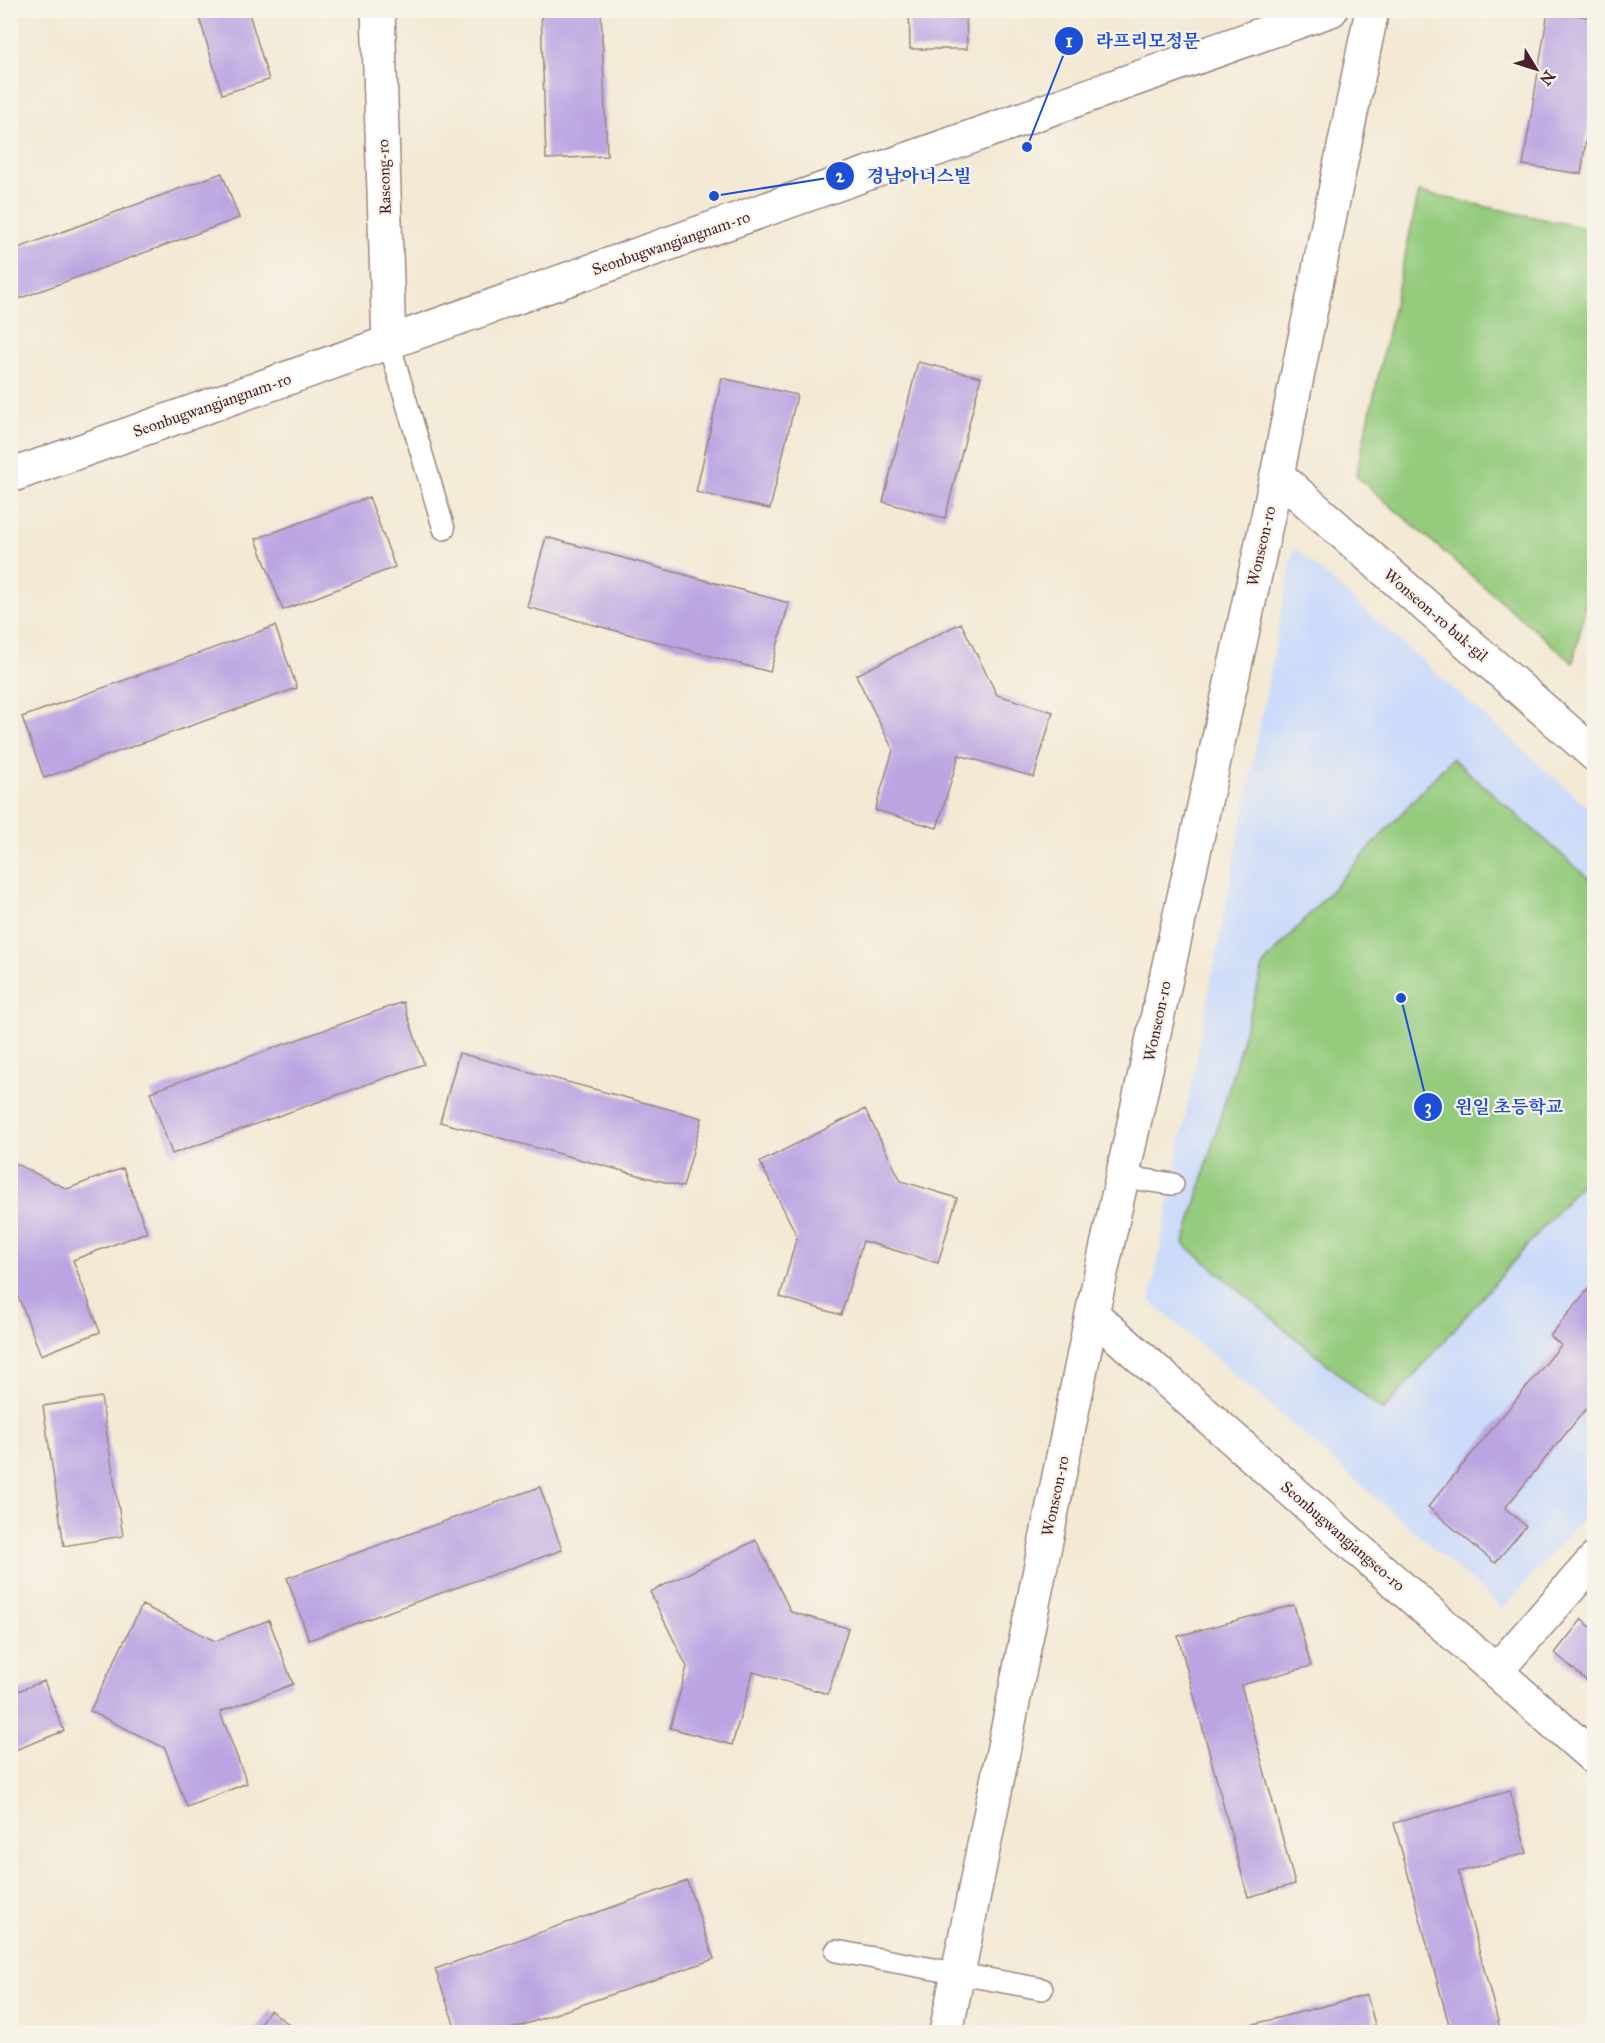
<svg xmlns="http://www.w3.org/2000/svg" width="1605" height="2043" viewBox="0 0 1605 2043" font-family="'IM FELL Great Primer','Noto Serif KR',serif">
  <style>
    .built { fill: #ccdbfa }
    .green { fill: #94cb7d; stroke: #6f7554; stroke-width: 1.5 }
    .building { fill: #baa4e2 }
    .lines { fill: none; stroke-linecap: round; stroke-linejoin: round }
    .lane-casing { stroke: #9e8480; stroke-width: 24 }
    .street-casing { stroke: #9e8480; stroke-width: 36 }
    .secondary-casing { stroke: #9e8480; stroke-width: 36 }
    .lane { stroke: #fff; stroke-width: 21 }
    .street { stroke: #fff; stroke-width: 33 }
    .secondary { stroke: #fff; stroke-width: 33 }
    .labels { text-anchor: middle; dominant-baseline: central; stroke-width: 4.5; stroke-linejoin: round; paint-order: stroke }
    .street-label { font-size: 16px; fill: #4a1f2b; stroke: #f7f3e8 }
    .leader { fill: none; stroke: #1d4ed8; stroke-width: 2 }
    .callout-dot { fill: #1d4ed8; stroke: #f7f3e8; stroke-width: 2 }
    .mark-label { font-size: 18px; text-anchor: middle; font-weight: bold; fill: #fff }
    .callout-label { font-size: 18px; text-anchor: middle; font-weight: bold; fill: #1d4ed8; stroke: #f7f3e8; stroke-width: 4.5; stroke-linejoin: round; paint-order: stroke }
  </style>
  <rect width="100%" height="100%" fill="#f7f3e8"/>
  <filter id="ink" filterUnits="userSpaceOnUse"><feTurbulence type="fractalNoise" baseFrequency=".0167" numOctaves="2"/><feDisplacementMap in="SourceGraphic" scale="12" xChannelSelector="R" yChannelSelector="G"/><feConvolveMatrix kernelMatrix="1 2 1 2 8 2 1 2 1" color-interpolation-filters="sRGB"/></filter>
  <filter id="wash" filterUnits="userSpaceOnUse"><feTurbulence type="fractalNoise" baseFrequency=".008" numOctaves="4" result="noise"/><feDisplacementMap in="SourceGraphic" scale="24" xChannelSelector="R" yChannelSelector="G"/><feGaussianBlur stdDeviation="1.35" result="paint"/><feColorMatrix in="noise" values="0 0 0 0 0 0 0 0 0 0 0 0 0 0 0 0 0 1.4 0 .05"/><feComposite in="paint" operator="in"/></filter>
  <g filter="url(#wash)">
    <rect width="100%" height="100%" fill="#f3e9d4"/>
    <!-- built -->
    <path class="built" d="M1294,547L1594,813V1505L1503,1609L1150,1301Z"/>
    <!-- green -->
    <path class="green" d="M1419,192L1594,230V566L1573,663L1356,476Z
      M1452,758L1594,883V1169L1383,1411L1184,1244L1264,964Z"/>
    <g id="blocks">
      <!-- building -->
      <path class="building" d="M197,10H248L269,80L222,94Z
        M541,10H601L607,156L546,159Z
        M909,10H966L967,49H910Z
        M1548,11L1594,18V88L1581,174L1523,165Z
        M222,173L239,218L10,302V251Z
        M918,362L981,377L945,518L883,502Z
        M722,378L797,395L770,509L696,492Z
        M369,497L395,567L283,610L256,539Z
        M546,537L789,603L770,672L527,607Z
        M961,623L997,695L1053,712L1034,777L959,755L937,828L875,810L893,750L856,675Z
        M275,626L297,688L44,778L22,717Z
        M403,1002L424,1064L172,1154L150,1092Z
        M459,1053L702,1118L683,1187L440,1122Z
        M865,1109L901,1181L957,1198L938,1263L863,1241L841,1315L780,1297L797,1236L760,1162Z
        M10,1161L67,1189L123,1168L147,1232L73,1260L100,1332L41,1355L18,1296L10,1292Z
        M1594,1282V1399L1505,1508L1526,1526L1495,1563L1428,1507L1561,1345L1550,1336Z
        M101,1397L123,1536L64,1546L43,1406Z
        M540,1487L562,1550L309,1640L287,1578Z
        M756,1540L791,1612L848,1628L828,1694L753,1672L732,1745L670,1728L687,1667L650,1592Z
        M142,1605L215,1641L269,1620L293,1684L220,1712L247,1783L187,1807L165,1748L90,1711Z
        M1294,1605L1311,1666L1241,1685L1295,1884L1248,1897L1178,1636Z
        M1582,1619L1594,1630V1687L1555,1653Z
        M44,1681L64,1731L10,1752V1694Z
        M1510,1791L1527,1853L1458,1872L1501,2032H1451L1394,1823Z
        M687,1881L714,1959L503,2032H457L435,1969Z
        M1367,1995L1377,2032H1243L1242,2027Z
        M270,2010L299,2032H253Z"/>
    </g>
  </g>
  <g filter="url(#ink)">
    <use href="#blocks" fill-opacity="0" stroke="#9e8480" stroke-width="1.5"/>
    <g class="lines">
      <!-- lane casing -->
      <g class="lane-casing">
        <path id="lane" d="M389,343L444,529
          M1123,1177L1173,1184
          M836,1951L1042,1989"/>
      </g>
      <!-- street casing -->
      <g class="street-casing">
        <path id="street" d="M1277,475L1594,754
          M1496,1671L1594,1560"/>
      </g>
      <!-- secondary casing -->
      <g class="secondary-casing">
        <path id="secondary" d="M378,10L389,343
          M10,476L1331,10
          M1092,1314L1594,1758
          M946,2032L1092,1314L1277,475L1372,10"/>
      </g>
      <!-- lane -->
      <use href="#lane" class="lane"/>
      <!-- street -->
      <use href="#street" class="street"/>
      <!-- secondary -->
      <use href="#secondary" class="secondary"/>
    </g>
  </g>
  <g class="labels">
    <!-- street labels -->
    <g class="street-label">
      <text transform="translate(384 177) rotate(-92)">Raseong-ro</text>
      <text transform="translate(671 243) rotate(-19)">Seonbugwangjangnam-ro</text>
      <text transform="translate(212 405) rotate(-19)">Seonbugwangjangnam-ro</text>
      <text transform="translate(1261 546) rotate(-77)">Wonseon-ro</text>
      <text transform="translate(1436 615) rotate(41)">Wonseon-ro buk-gil</text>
      <text transform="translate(1157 1021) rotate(-78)">Wonseon-ro</text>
      <text transform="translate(1055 1496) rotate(-78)">Wonseon-ro</text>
      <text transform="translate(1343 1536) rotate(41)">Seonbugwangjangseo-ro</text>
    </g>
  </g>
  <!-- callouts -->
  <path class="leader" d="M1027 147L1069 41M714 196L840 176M1401 998L1428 1107"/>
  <g class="callout-dot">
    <circle cx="1027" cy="147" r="6"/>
    <circle cx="714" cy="196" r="6"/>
    <circle cx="1401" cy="998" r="6"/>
    <circle cx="1069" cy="41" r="15"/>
    <circle cx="840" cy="176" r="15"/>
    <circle cx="1428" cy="1107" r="15"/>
  </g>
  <g class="mark-label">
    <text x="1069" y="47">1</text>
    <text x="840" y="182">2</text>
    <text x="1428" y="1113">3</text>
  </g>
  <g class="callout-label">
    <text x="1148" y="47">라프리모정문</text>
    <text x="919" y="182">경남아너스빌</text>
    <text x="1509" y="1113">원일 초등학교</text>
  </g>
  <!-- margin -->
  <rect width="1605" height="2043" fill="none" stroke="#f7f3e8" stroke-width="36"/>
  <!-- north arrow -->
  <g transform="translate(1536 69) rotate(128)" stroke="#f7f3e8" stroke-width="4.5" paint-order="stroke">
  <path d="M0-4.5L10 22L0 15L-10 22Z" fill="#4a1f2b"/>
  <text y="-9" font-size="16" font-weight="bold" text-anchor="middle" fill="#4a1f2b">N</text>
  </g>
</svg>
